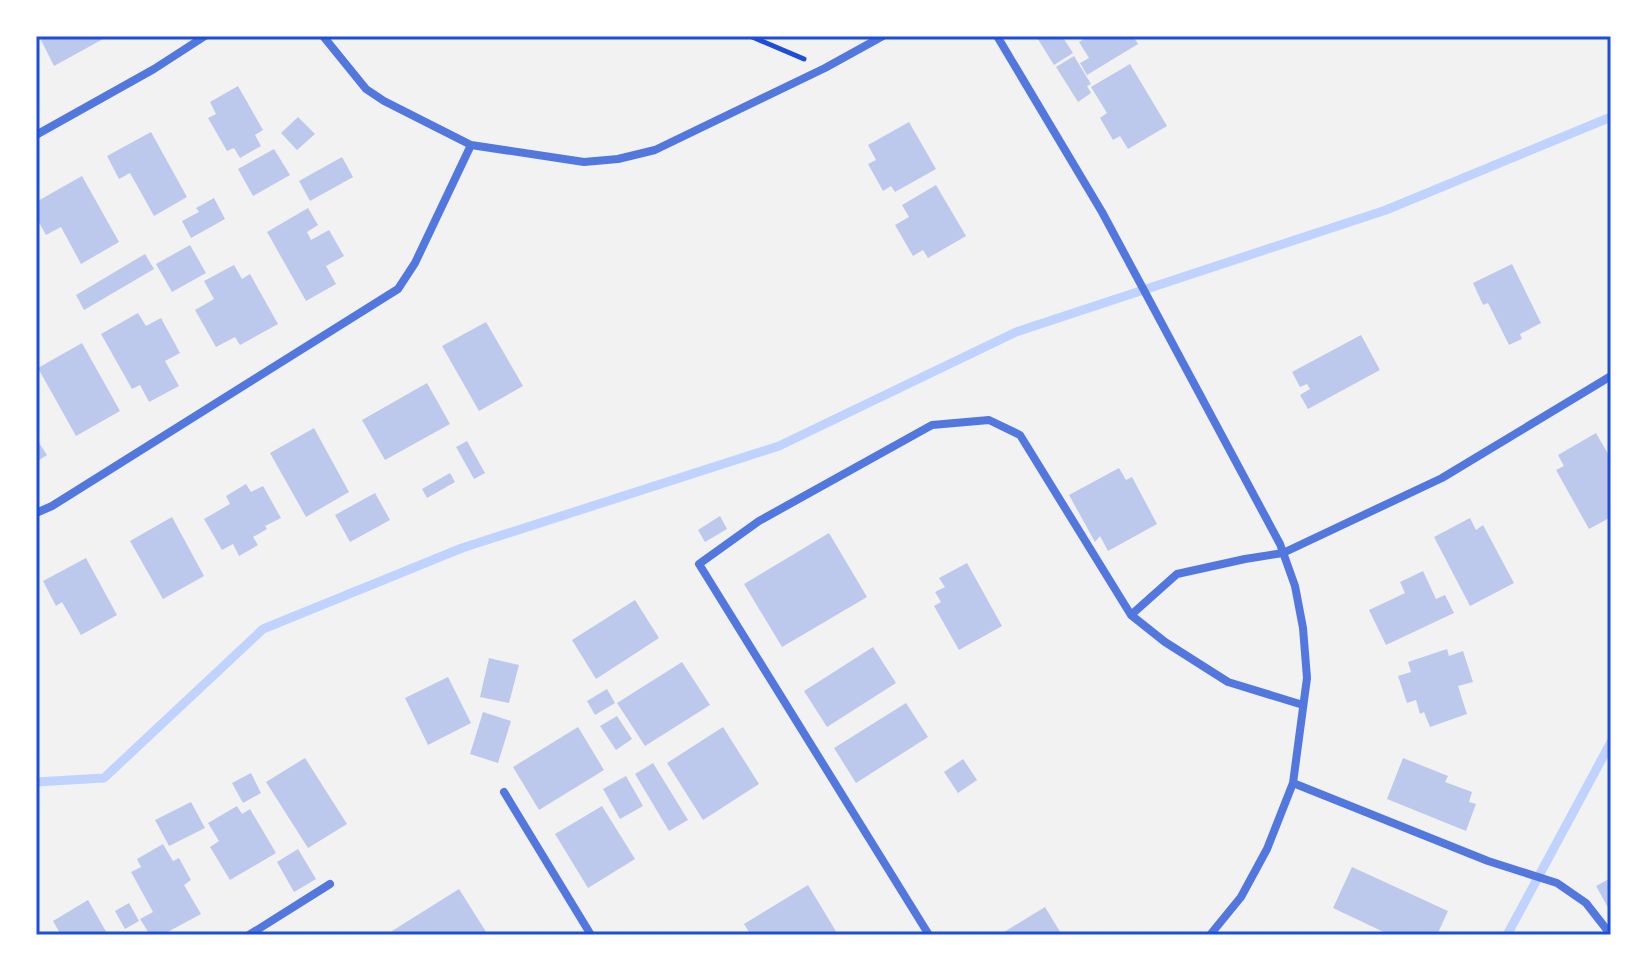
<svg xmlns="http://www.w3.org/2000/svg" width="1647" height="971" viewBox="0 0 1647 971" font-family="'Public Sans',sans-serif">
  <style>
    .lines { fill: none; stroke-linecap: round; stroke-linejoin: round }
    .stream { stroke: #bfd3fe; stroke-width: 9 }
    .building { fill: #bdc9ec }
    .path { stroke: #1d4ed8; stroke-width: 5 }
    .minor { stroke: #5277de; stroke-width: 8 }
    .neatline { fill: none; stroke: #1d4ed8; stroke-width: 3 }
  </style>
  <rect width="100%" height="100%" fill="#f2f2f2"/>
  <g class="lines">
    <!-- stream -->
    <path class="stream" d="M36,782L104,778L263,629L462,548L779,446L1016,332L1386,210L1611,117
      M1507,935L1611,742"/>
  </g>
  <!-- building -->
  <path class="building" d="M39,36H104L105,38L54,66Z
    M1036,36H1062L1073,53L1054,65Z
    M1089,36H1133L1138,44L1087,75L1080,63L1089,58L1079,42Z
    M1074,56L1091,84L1087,86L1091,93L1078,102L1056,67Z
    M1130,64L1167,126L1128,149L1120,136L1113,140L1100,118L1107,113L1091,87Z
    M238,86L263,130L255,135L261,146L240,158L234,148L227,151L208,118L216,114L210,102Z
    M298,117L315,134L297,150L281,133Z
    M909,122L936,169L895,192L891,186L883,191L868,164L876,160L868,145Z
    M151,132L187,197L154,216L130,173L119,179L107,156Z
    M274,149L290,175L253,196L238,169Z
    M342,157L353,177L310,201L299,181Z
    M82,176L119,242L81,264L61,227L46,235L36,217V202Z
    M936,185L966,236L928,258L923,250L913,256L895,225L909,217L902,205Z
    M214,198L225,219L191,238L182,221L199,212L196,208Z
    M308,208L318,225L307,232L311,240L329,230L344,256L326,266L336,284L306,301L267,232Z
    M190,245L206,273L172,292L156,264Z
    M145,254L154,269L84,310L76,295Z
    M1512,264L1541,323L1520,334L1522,339L1509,345L1488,303L1483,305L1473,283Z
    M234,265L242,279L250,274L278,324L240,345L235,337L216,347L195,310L214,299L204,281Z
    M138,313L146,326L161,318L180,353L165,361L179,386L149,402L140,385L132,389L101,334Z
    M486,322L523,386L479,411L442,346Z
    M1361,335L1380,370L1308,409L1300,395L1310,389L1307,384L1300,387L1292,372Z
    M82,343L120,411L76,436L38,368Z
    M427,383L450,424L385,460L362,420Z
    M314,428L349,492L306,517L270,453Z
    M1596,433L1611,459V517L1589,529L1556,470L1564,466L1558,455Z
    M36,438L47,455L36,462Z
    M467,441L485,473L474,479L456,447Z
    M1119,468L1126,480L1132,477L1157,524L1108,551L1100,536L1095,542L1069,495Z
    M450,473L455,482L427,498L422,489Z
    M246,484L251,492L263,486L281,518L265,526L267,529L253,537L258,545L239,556L233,544L222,550L204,519L230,504L226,496Z
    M375,493L390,520L350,542L335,515Z
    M720,516L727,529L705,542L698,530Z
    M172,517L204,576L163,599L130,541Z
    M1470,518L1476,530L1483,525L1514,583L1470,606L1434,537Z
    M829,533L867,597L782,647L744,584Z
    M86,558L117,615L81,635L62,602L56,606L43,581Z
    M967,563L1002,626L959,650L934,606L941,602L935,592L945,587L939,578Z
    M1423,571L1436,599L1445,595L1454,613L1386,645L1369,610L1405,593L1400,582Z
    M635,600L659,638L596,679L572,640Z
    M873,647L896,683L827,727L804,691Z
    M1447,649L1449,656L1463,651L1473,682L1458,686L1467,714L1430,727L1424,712L1420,714L1416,700L1407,703L1398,676L1411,672L1408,662Z
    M489,658L519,665L509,703L480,697Z
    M682,662L710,705L645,746L617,703Z
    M448,677L471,723L428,745L405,698Z
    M607,689L615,703L595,715L587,701Z
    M906,703L928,737L856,783L834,748Z
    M483,712L511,721L498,763L470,754Z
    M617,716L632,739L616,750L600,726Z
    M578,727L604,770L539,810L513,767Z
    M723,727L759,784L703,820L667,763Z
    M305,758L347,824L308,848L266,782Z
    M1403,758L1448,776L1445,782L1472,792L1469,802L1476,804L1466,831L1387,799Z
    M963,759L977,780L958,793L944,772Z
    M653,763L688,820L669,831L635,774Z
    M251,773L261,793L243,803L232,783Z
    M626,776L643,806L620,819L603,789Z
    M191,802L205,828L169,846L155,820Z
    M237,806L242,814L250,809L276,853L230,880L210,847L219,841L208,823Z
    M602,806L635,859L588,888L555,834Z
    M163,844L173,861L179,858L191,880L184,885L201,914L162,935H150L140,919L153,912L131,872L141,867L137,859Z
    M298,849L316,879L294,892L277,862Z
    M1352,867L1448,911L1437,935H1390L1333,908Z
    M1611,878V913L1596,886Z
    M808,885L837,933L834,935H751L744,924Z
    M459,889L488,935H394L392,931Z
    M88,900L108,935H61L53,921Z
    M129,903L139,921L125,929L115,911Z
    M1045,907L1062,935H999Z"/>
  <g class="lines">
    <!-- path -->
    <path class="path" d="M750,36L804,59"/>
    <!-- minor -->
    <path class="minor" d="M323,36L366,89L384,101L471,145L584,162L618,159L655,150L825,68L883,36
      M997,36L1102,212L1280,544L1295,586L1303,628L1307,678L1293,783L1267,849L1241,897L1210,935
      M36,135L154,69L205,36
      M36,513L52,506L398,289L415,263L471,145
      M1131,615L1177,574L1245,559L1283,553L1442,478L1611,376
      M1293,783L1488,861L1557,883L1586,903L1611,935
      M504,792L591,935
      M249,935L330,884
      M929,935L699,564L759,521L932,425L989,420L1020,435L1131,615L1165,642L1228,682L1303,705"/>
  </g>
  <!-- border -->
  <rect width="1647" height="971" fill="none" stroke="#ffffff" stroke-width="76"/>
  <rect x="38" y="38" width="1571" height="895" class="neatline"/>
</svg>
